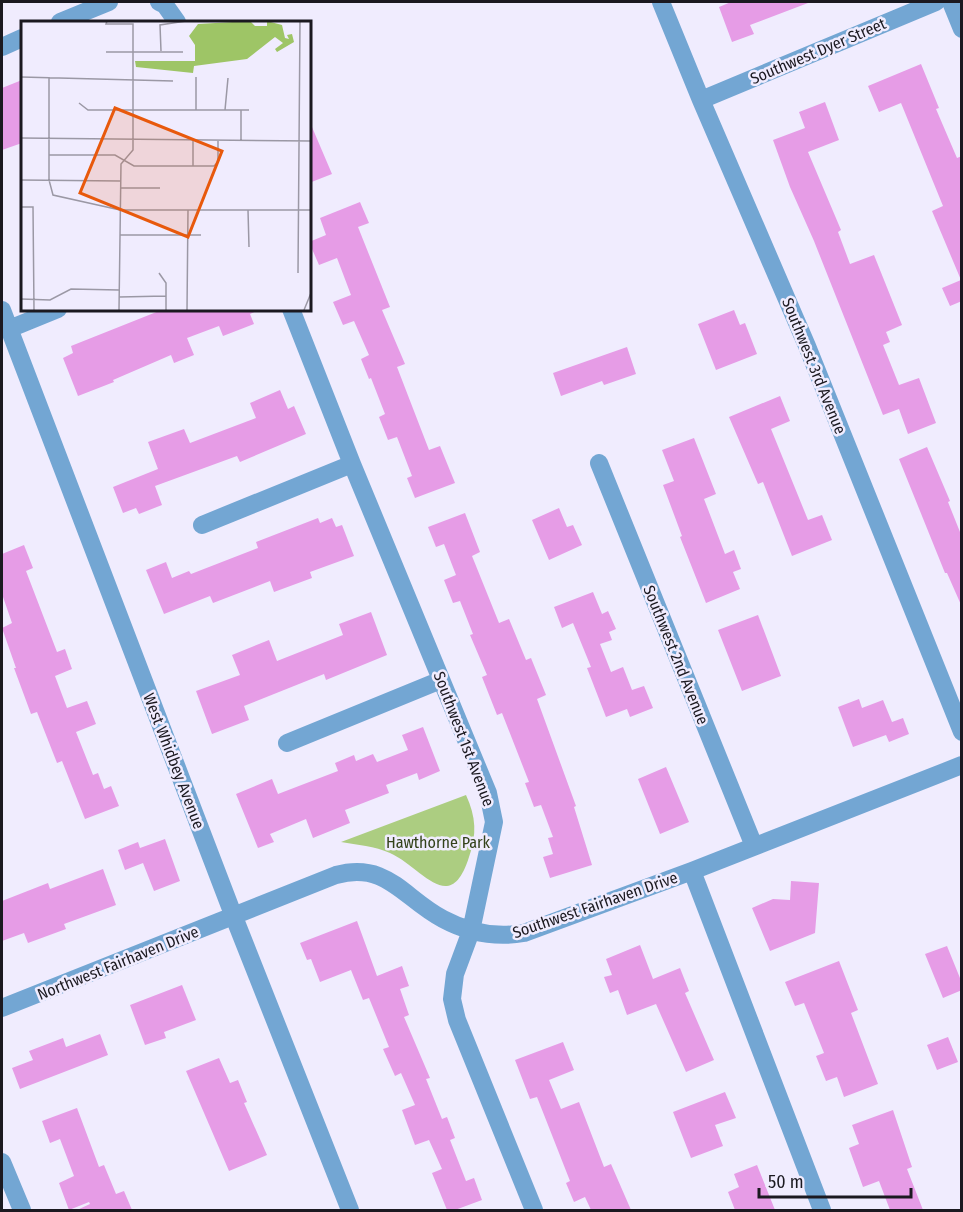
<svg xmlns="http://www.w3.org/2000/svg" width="963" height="1212" viewBox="0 0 963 1212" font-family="'Fira Sans Condensed',sans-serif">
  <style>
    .green { fill: #accd81 }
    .building { fill: #e69ce6 }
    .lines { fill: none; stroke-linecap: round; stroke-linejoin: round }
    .minor { stroke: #73a6d3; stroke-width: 18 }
    .labels { text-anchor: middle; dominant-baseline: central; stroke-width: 5; stroke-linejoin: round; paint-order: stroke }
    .street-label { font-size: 16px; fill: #1b1920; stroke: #f0ecfe }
    .park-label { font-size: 16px; fill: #33421b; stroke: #f0ecfe }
    .inset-road { fill: none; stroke: #9b98a5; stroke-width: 1.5 }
    .view { fill: #e8590c; fill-opacity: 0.15; stroke: #e8590c; stroke-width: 3 }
    .inset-edge { fill: none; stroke: #1b1920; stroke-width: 3 }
  </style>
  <rect width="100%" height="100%" fill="#f0ecfe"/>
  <!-- green -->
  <path class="green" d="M466,795C476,817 477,834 469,857C450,917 423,868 390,853C375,846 357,845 341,842Z"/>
  <!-- building -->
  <path class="building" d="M731,2H808V3L750,25L754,34L732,42L719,7Z
    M921,64L939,108L936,109L957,158L962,156V301L950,306L942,288L961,280L932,211L943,206L901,103L879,112L868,86Z
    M22,80V143L2,150V88Z
    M825,102L839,140L808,152L841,230L838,232L850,264L874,255L902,325L886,332L890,342L883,345L899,385L919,378L936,423L908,434L899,409L883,415L814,241L790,187L773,140L805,128L799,112Z
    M309,120L332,174L309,183Z
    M360,202L369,223L358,227L390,307L382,310L405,364L397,367L429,450L440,446L455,483L415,498L407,478L412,476L397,437L388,440L379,417L385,414L371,378L369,379L361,359L369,355L354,321L343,325L333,302L351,295L337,258L319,265L309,242L326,235L320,218Z
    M164,309L259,310L250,314L254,324L223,336L219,326L187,338L194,355L174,363L171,355L113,380L114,382L78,396L63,358L73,353L71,346Z
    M734,310L740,325L745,323L757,354L716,370L698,324Z
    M627,347L636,374L604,385L602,381L561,396L553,373Z
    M280,390L288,409L294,406L306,434L240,462L237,456L155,486L162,505L139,514L136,508L123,513L113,487L158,469L148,442L184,429L190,443L256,418L250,403Z
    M780,396L790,421L771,429L808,520L822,515L832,540L792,556L763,482L758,484L729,417Z
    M694,438L716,494L704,499L725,554L734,550L741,569L733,572L740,589L706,603L680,537L682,536L663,485L674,481L662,450Z
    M927,447L950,501L948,502L962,537V607L947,573H945L899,459Z
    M559,508L567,527L573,525L582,545L549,560L532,520Z
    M465,513L480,552L472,556L499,623L509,619L526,660L531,658L546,695L537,699L576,806L574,807L592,865L550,878L543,857L553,854L548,838L553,837L541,805L534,807L525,783L529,782L502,713L497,715L482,677L487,675L470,635L473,634L460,601L453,603L444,580L456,575L444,544L436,547L428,527Z
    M318,518L320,523L332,518L336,527L342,525L354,556L310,572L312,578L274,592L270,581L213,603L210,596L164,614L146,570L166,562L172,578L189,571L191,574L258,548L256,542Z
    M24,545L33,568L26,571L57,652L65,649L72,669L55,676L67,708L87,701L96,724L76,732L93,775L98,773L104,789L111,786L119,806L85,819L62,761L57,763L37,712L31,714L14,668H16L2,628L12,623L2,594V554Z
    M593,592L602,614L608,611L616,629L609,632L612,640L600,644L611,672L623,667L632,690L644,686L653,708L630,717L627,709L606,717L587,668L591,667L573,623L562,628L554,607Z
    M371,612L387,655L326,680L324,674L244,706L249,720L212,734L196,691L240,675L232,655L269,640L277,661L343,635L339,624Z
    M758,615L781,676L742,691L718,630Z
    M859,699L862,708L883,700L892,722L903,718L909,734L889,742L886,735L853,747L838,707Z
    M423,727L440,771L419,780L417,773L386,785L389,793L345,810L350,823L313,838L306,819L270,834L274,842L258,848L236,794L272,779L278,794L338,771L335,763L354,755L356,761L373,754L377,762L408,750L402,735Z
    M666,767L689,822L660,834L638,779Z
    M165,839L180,881L154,891L143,863L125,870L118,850L138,842L140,848Z
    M103,869L116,905L64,924L66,929L28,943L24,933L2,941V901L48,883L50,889Z
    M791,881L819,883L815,933L770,951L752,908L773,899L790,900Z
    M357,921L377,976L402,966L409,986L400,989L409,1015L404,1017L430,1078L426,1079L442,1119L447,1117L455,1138L450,1140L466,1181L474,1178L482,1200L455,1210H447L432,1173L442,1169L429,1140L415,1145L402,1110L415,1105L401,1073L395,1076L383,1049L389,1047L369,998L363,1000L351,970L320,982L311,959L307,960L300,943Z
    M640,945L653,979L680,968L689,991L685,993L714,1060L686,1072L656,1004L627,1015L618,990L610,993L604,977L612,975L606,959Z
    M947,946L962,983V990L943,998L925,954Z
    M839,961L858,1010L851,1013L878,1084L844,1097L837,1077L826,1081L816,1056L824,1053L804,1003L795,1006L785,982Z
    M182,985L196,1020L164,1032L166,1038L145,1045L130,1005Z
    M100,1034L108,1055L20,1089L12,1068L33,1060L29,1051L63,1038L66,1047Z
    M948,1037L958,1062L937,1070L927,1045Z
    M563,1042L574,1070L549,1080L561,1109L579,1102L604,1167L611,1164L631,1210H591L585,1197L574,1202L566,1183L570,1181L537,1097L530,1099L515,1060Z
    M219,1058L230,1083L238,1080L247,1102L244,1103L267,1155L229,1171L186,1071Z
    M725,1092L736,1118L715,1125L723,1146L691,1158L673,1112Z
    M77,1108L99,1167L104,1165L116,1194L124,1191L132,1210H77L90,1204L89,1202L69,1210L59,1183L74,1176L60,1139L50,1143L42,1121Z
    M893,1110L912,1167L907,1169L923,1210H890L879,1181L863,1187L849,1148L859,1144L852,1125Z
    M757,1165L775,1210H735L728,1192L739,1187L734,1174Z"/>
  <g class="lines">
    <!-- minor -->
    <path class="minor" d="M159,2L165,5L177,22
      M661,2L701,100L807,346L962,732
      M951,2L962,29
      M60,22L109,2
      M2,47L22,38
      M701,100L936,2
      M291,309L352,464L488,793L494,822L471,931L455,974L452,999L457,1020L534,1210
      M2,310L234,917L350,1210
      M9,329L58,309
      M599,463L754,846
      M202,525L352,464
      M287,743L441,680
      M692,871L822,1210
      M2,1008L336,875C387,861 403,898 443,919C469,933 495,938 524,933L692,871L962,765
      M2,1162L22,1210"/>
  </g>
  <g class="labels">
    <!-- street labels -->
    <g class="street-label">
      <text transform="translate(818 51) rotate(-23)">Southwest Dyer Street</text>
      <text transform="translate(814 366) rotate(68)">Southwest 3rd Avenue</text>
      <text transform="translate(676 655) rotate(68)">Southwest 2nd Avenue</text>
      <text transform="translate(464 739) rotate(69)">Southwest 1st Avenue</text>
      <text transform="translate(174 761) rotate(69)">West Whidbey Avenue</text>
      <text transform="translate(595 905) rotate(-19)">Southwest Fairhaven Drive</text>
      <text transform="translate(118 963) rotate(-22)">Northwest Fairhaven Drive</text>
    </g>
    <!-- park labels -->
    <g class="park-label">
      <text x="438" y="842">Hawthorne Park</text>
    </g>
  </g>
  <!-- overview -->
  <g transform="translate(21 21)">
    <rect width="290" height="290" fill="#f0ecfe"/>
    <path d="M229,0L234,5H246V0L261,4L264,17L268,18L266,14L271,13L273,21L256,31L254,28L262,22L254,16L226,38L173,45L172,52L115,46L114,40H174V24L168,15L177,3Z" fill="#9ec566"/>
    <path class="inset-road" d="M86,0L85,3H112V129L100,143L98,289M140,30L139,4L165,0M85,31H162M0,56L152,60M28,56V159L32,174L99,189H290M58,82L67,89H228M175,89V56M204,89L207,57M0,117L290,120M172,119V145M220,119V89M28,134H94L113,145H193L197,141V119M0,159L99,160M99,167H139M0,186H12L13,289M227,189L228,226M99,214H180M138,252L145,262V289M277,252L279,0M98,276L145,275M0,278L29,279L50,268L98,269M166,289L167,189M283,289L290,272"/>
    <path class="view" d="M94,87L201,130L167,216L59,172Z"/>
    <rect width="290" height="290" class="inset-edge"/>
  </g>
  <!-- border -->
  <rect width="963" height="1212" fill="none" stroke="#1b1920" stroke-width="6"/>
  <!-- scale -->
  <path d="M759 1188v9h152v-9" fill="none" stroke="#1b1920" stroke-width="3"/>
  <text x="768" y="1188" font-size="18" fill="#1b1920" stroke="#f0ecfe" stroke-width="4.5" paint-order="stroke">50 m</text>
</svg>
